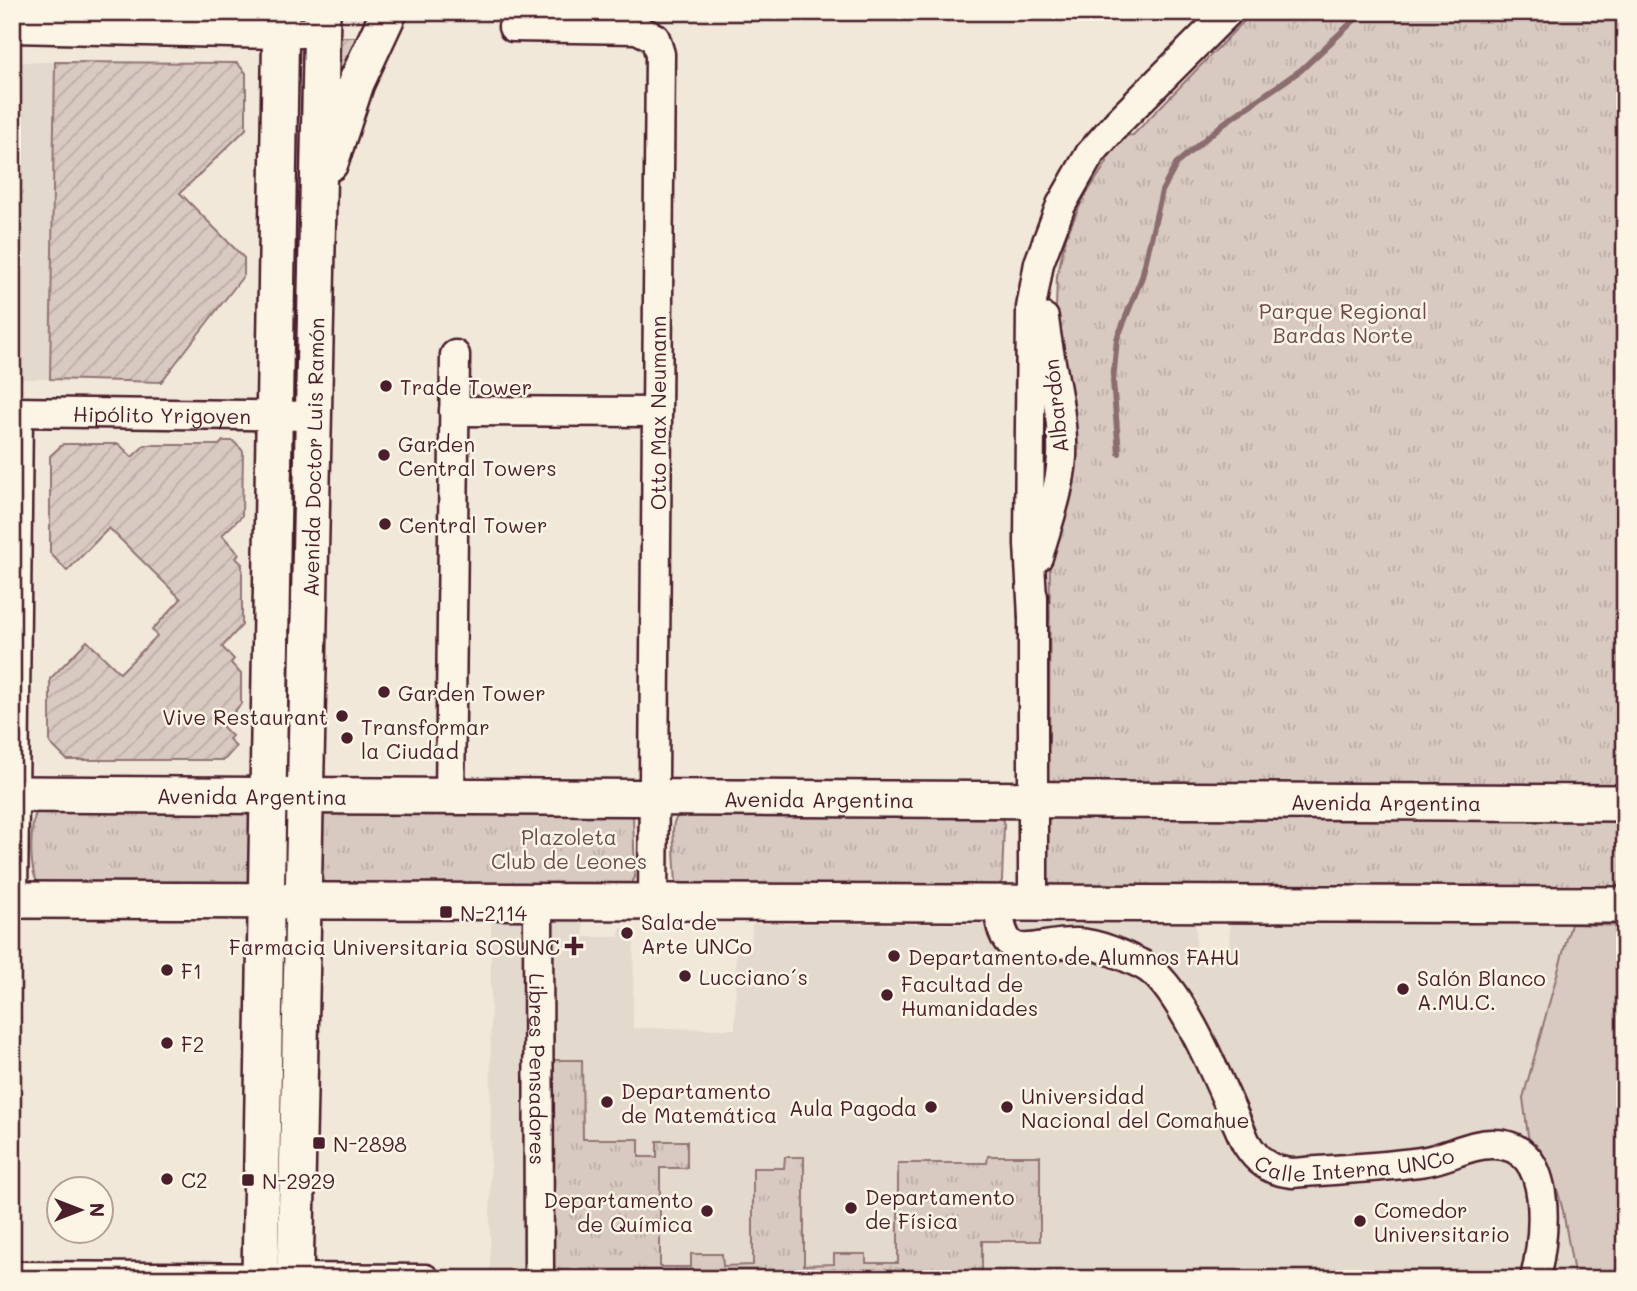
<svg xmlns="http://www.w3.org/2000/svg" width="1637" height="1291" viewBox="0 0 1637 1291" font-family="Mali,sans-serif">
  <style>
    .built { fill: #e4d9cd }
    .grass { fill: #d8cac0; stroke: #917476; stroke-width: 2 }
    .park { fill: url(#park-tufts); stroke: #917476; stroke-width: 2 }
    .garden { fill: url(#garden-furrows); stroke: #917476; stroke-width: 2 }
    .lines { fill: none; stroke-linecap: round; stroke-linejoin: round }
    .stream { stroke: #8b6d6f; stroke-width: 6 }
    .minor-casing { stroke: #4a1f2b; stroke-width: 33 }
    .major-casing { stroke: #4a1f2b; stroke-width: 40 }
    .minor { stroke: #fcf5e5; stroke-width: 28 }
    .major { stroke: #fcf5e5; stroke-width: 35 }
    .poi-dot { fill: #4a1f2b; stroke: #fcf5e5; stroke-width: 2.5 }
    .labels { text-anchor: middle; dominant-baseline: central; stroke-width: 5; stroke-linejoin: round; paint-order: stroke }
    .park-label { font-size: 21px; fill: #6e4a50; stroke: #fcf5e5 }
    .poi-label { font-size: 21px; fill: #4a1f2b; stroke: #fcf5e5; text-anchor: start }
    .street-label { font-size: 21px; fill: #4a1f2b; stroke: #fcf5e5 }
  </style>
  <defs>
    <pattern id="park-tufts" width="24" height="20" patternUnits="userSpaceOnUse" patternTransform="scale(1.75)"><rect width="24" height="20" fill="#d8cac0"/><path d="M3 7l-1-3M5 7V3M7 7l1-3M15 17l-1-3M17 17v-4M19 17l1-3" fill="none" stroke="#bbada5"/></pattern>
    <pattern id="garden-furrows" width="10" height="10" patternUnits="userSpaceOnUse" patternTransform="scale(1.75)"><rect width="10" height="10" fill="#d8cac0"/><path d="M-1 1l2-2M0 10L10 0M9 11l2-2" fill="none" stroke="#bbada5"/></pattern>
  </defs>
  <rect width="100%" height="100%" fill="#f1e8da"/>
  <filter id="ink" filterUnits="userSpaceOnUse"><feTurbulence type="fractalNoise" baseFrequency=".0143" numOctaves="2"/><feDisplacementMap in="SourceGraphic" scale="14" xChannelSelector="R" yChannelSelector="G"/><feConvolveMatrix kernelMatrix="1 2 1 2 8 2 1 2 1" color-interpolation-filters="sRGB"/></filter>
  <g filter="url(#ink)">
    <!-- built -->
    <path class="built" d="M12,62H55L50,379H12Z
      M491,920L583,921L584,937H619L620,928H634L633,1028L735,1029L736,952H751L752,924H1196V955H1229L1230,924H1571L1523,1098L1524,1117L1536,1154L1558,1192L1563,1211L1575,1279H490Z"/>
    <!-- grass -->
    <path class="grass" d="M1571,924L1625,926V1279H1575L1563,1211L1558,1192L1528,1136L1523,1098Z"/>
    <!-- park -->
    <path class="park" d="M1243,12H1625V791L1050,783C1040,771 1042,753 1049,741L1051,317L1056,308L1057,276L1066,237L1082,201L1107,162L1106,151L1119,136L1133,135L1250,15H1240Z
      M37,810L247,812L250,817V880L246,884L39,885C28,870 30,826 37,810Z
      M681,811L1001,815L1004,825L1002,881L998,886L676,885L673,830L674,822Z
      M317,813L633,815L635,877L631,885L321,886Z
      M1625,813V895L1049,886L1047,883L1046,817L1049,814Z
      M550,1060H582L583,1139H639V1157H657V1141H687V1168H660V1267H691V1254H722L723,1266L753,1265V1168H784L785,1157H804V1265L834,1264V1254H866V1263H898V1163H987L988,1156H1040V1241H982V1279H620L619,1274L558,1273L552,1267Z"/>
    <!-- garden -->
    <path class="garden" d="M374,32L335,119L336,37H356Z
      M55,62L237,63L246,73V129L180,193L244,258V275L161,382L50,379Z
      M223,441H233L243,451L242,516L222,535L239,554L236,558L242,564V625L222,647L234,659L231,663L241,674V704L222,726L232,736L229,739L236,747L224,760H67L50,743V679L87,641L120,673L157,636L152,630L181,599L109,528L67,571L50,553V456L63,444H119L132,457L145,445H219Z"/>
    <g class="lines">
      <!-- stream -->
      <path class="stream" d="M1119,453L1113,381L1117,339L1142,277L1162,191L1177,163L1224,123L1301,70L1363,12"/>
      <!-- minor casing -->
      <g class="minor-casing">
        <g id="minor">
          <path d="M513,27L637,29L655,38L660,54L653,902"/>
          <path d="M12,28L280,34L321,32"/>
          <path d="M454,411L657,412"/>
          <path id="s1" d="M12,412L313,416"/>
          <path d="M1038,557C1047,524 1060,492 1062,457C1064,410 1049,365 1044,318"/>
          <path d="M1033,617L1029,544L1031,308L1039,263L1061,205L1090,154L1119,121L1228,12"/>
          <path d="M450,797L455,355"/>
          <path d="M13,900L18,412"/>
          <path id="s2" d="M538,901L539,1279"/>
          <path id="s3" d="M998,903C1003,971 1030,942 1077,943C1099,944 1123,955 1143,965C1183,985 1226,1100 1246,1143C1258,1162 1270,1171 1292,1173C1337,1169 1382,1168 1426,1161C1449,1157 1471,1143 1494,1144C1557,1145 1544,1239 1535,1279"/>
          <path d="M1033,903V597"/>
          <path d="M12,1276L425,1279"/>
        </g>
      </g>
      <!-- major casing -->
      <g class="major-casing">
        <g id="major">
          <path d="M330,163L356,83L389,12"/>
          <path id="s4" d="M12,794L1625,803"/>
          <path d="M12,900L1625,905"/>
          <path d="M260,1279L281,12"/>
          <path id="s5" d="M295,1279L322,12"/>
        </g>
      </g>
      <!-- minor -->
      <use href="#minor" class="minor"/>
      <!-- major -->
      <use href="#major" class="major"/>
    </g>
  </g>
  <!-- markers -->
  <g class="poi-dot">
    <circle cx="386" cy="386" r="7"/>
    <circle cx="384" cy="455" r="7"/>
    <circle cx="385" cy="524" r="7"/>
    <circle cx="384" cy="692" r="7"/>
    <circle cx="342" cy="716" r="7"/>
    <circle cx="347" cy="738" r="7"/>
    <rect x="439" y="905" width="14" height="14" rx="3.5"/>
    <circle cx="627" cy="933" r="7"/>
    <path d="M570.5 935.5h7v7h7v7h-7v7h-7v-7h-7v-7h7z"/>
    <circle cx="894" cy="956" r="7"/>
    <circle cx="167" cy="970" r="7"/>
    <circle cx="685" cy="976" r="7"/>
    <circle cx="1403" cy="989" r="7"/>
    <circle cx="887" cy="995" r="7"/>
    <circle cx="167" cy="1043" r="7"/>
    <circle cx="607" cy="1102" r="7"/>
    <circle cx="931" cy="1107" r="7"/>
    <circle cx="1007" cy="1107" r="7"/>
    <rect x="312" y="1136" width="14" height="14" rx="3.5"/>
    <circle cx="167" cy="1179" r="7"/>
    <rect x="241" y="1173" width="14" height="14" rx="3.5"/>
    <circle cx="851" cy="1208" r="7"/>
    <circle cx="707" cy="1211" r="7"/>
    <circle cx="1360" cy="1221" r="7"/>
  </g>
  <g class="labels">
    <!-- park labels -->
    <g class="park-label">
      <text x="1343" y="310">Parque Regional<tspan x="1343" dy="24">Bardas Norte</tspan></text>
      <text x="569" y="836">Plazoleta<tspan x="569" dy="24">Club de Leones</tspan></text>
    </g>
    <!-- poi labels -->
    <g class="poi-label">
      <text x="400" y="386">Trade Tower</text>
      <text x="398" y="443">Garden<tspan x="398" dy="24">Central Towers</tspan></text>
      <text x="399" y="524">Central Tower</text>
      <text x="398" y="692">Garden Tower</text>
      <text x="328" y="716" text-anchor="end">Vive Restaurant</text>
      <text x="361" y="726">Transformar<tspan x="361" dy="24">la Ciudad</tspan></text>
      <text x="460" y="912">N-2114</text>
      <text x="641" y="921">Sala de<tspan x="641" dy="24">Arte UNCo</tspan></text>
      <text x="560" y="946" text-anchor="end">Farmacia Universitaria SOSUNC</text>
      <text x="908" y="956">Departamento de Alumnos FAHU</text>
      <text x="181" y="970">F1</text>
      <text x="699" y="976">Lucciano´s</text>
      <text x="1417" y="977">Salón Blanco<tspan x="1417" dy="24">A.MU.C.</tspan></text>
      <text x="901" y="983">Facultad de<tspan x="901" dy="24">Humanidades</tspan></text>
      <text x="181" y="1043">F2</text>
      <text x="621" y="1090">Departamento<tspan x="621" dy="24">de Matemática</tspan></text>
      <text x="1021" y="1095">Universidad<tspan x="1021" dy="24">Nacional del Comahue</tspan></text>
      <text x="917" y="1107" text-anchor="end">Aula Pagoda</text>
      <text x="333" y="1143">N-2898</text>
      <text x="181" y="1179">C2</text>
      <text x="262" y="1180">N-2929</text>
      <text x="865" y="1196">Departamento<tspan x="865" dy="24">de Física</tspan></text>
      <text x="693" y="1199" text-anchor="end">Departamento<tspan x="693" dy="24">de Química</tspan></text>
      <text x="1374" y="1209">Comedor<tspan x="1374" dy="24">Universitario</tspan></text>
    </g>
    <!-- street labels -->
    <g class="street-label">
      <text transform="translate(1055 406) rotate(-96)">Albardón</text>
      <text transform="translate(657 413) rotate(-90)">Otto Max Neumann</text>
      <text stroke="none"><textPath href="#s1" startOffset="150">Hipólito Yrigoyen</textPath></text>
      <text stroke="none"><textPath href="#s5" startOffset="822">Avenida Doctor Luis Ramón</textPath></text>
      <text stroke="none"><textPath href="#s4" startOffset="240">Avenida Argentina</textPath></text>
      <text stroke="none"><textPath href="#s4" startOffset="807">Avenida Argentina</textPath></text>
      <text stroke="none"><textPath href="#s4" startOffset="1374">Avenida Argentina</textPath></text>
      <text stroke="none"><textPath href="#s2" startOffset="168">Libres Pensadores</textPath></text>
      <text stroke="none"><textPath href="#s3" startOffset="509">Calle Interna UNCo</textPath></text>
    </g>
  </g>
  <!-- margin -->
  <rect width="1637" height="1291" fill="none" stroke="#fcf5e5" stroke-width="42"/>
  <rect x="21" y="21" width="1595" height="1249" fill="none" stroke="#4a1f2b" stroke-width="2.5" filter="url(#ink)"/>
  <!-- north arrow -->
  <g transform="translate(80 1210) rotate(90)"><circle r="33" fill="#fcf5e5" stroke="#b59f9b" stroke-width="2"/>
  <path d="M0-5L12 26L0 18L-12 26Z" fill="#4a1f2b"/>
  <text y="-10" font-size="19" font-weight="bold" text-anchor="middle" fill="#4a1f2b">N</text>
  </g>
</svg>
